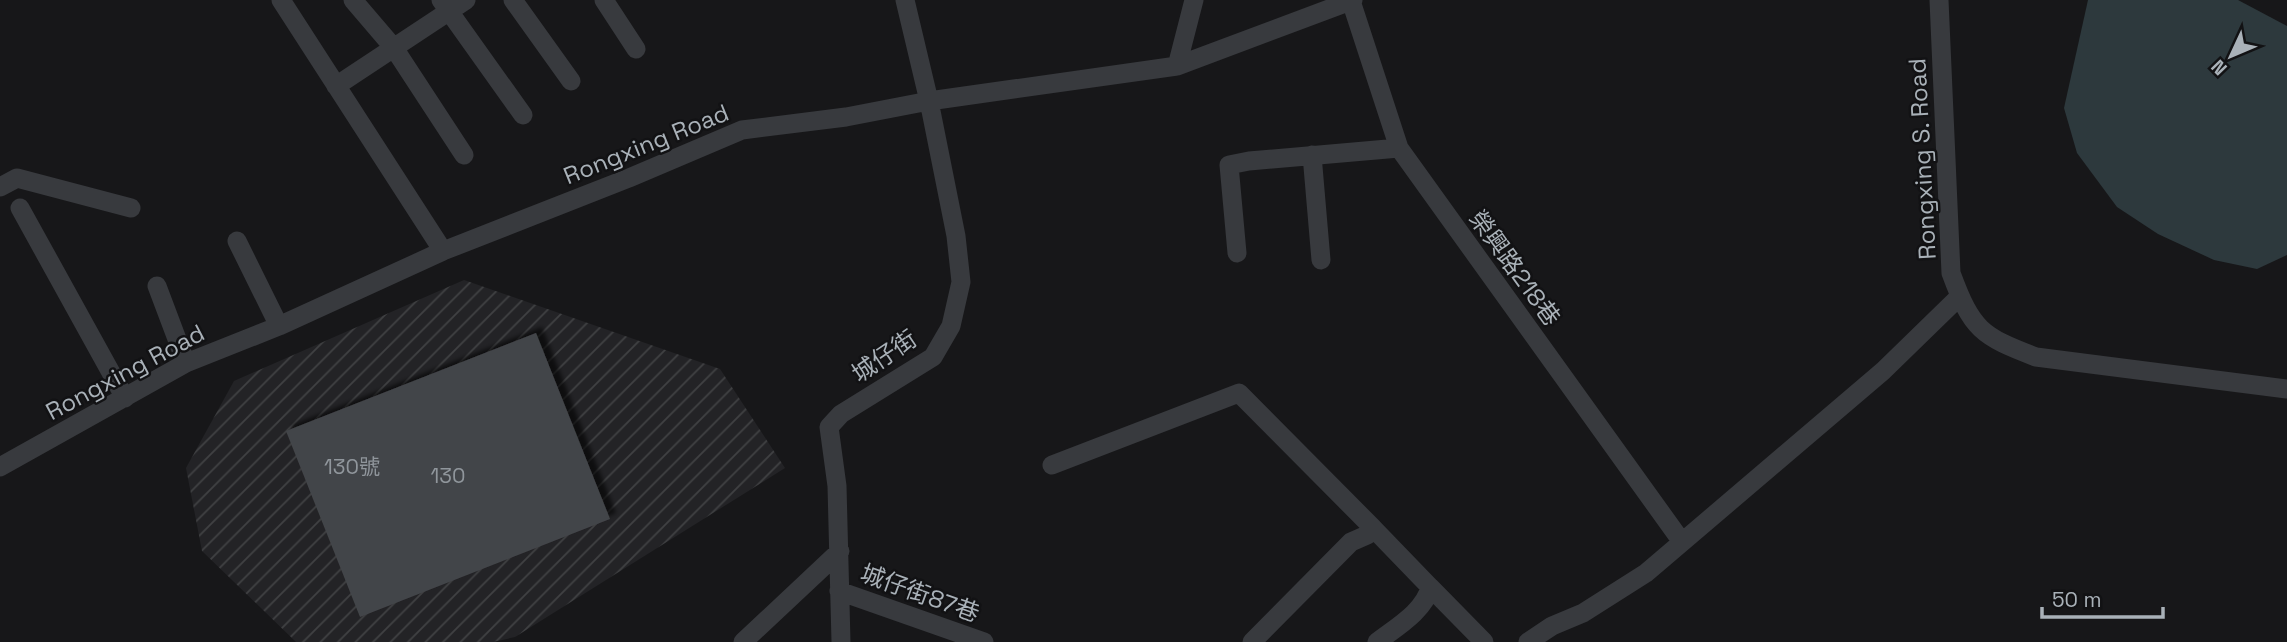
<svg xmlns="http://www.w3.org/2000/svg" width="2287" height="642" viewBox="0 0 2287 642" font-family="'Space Grotesk','Noto Sans TC',sans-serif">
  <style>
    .industrial { fill: url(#industrial-furrows) }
    .water { fill: #2d393d }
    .building { fill: #434549; filter: url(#shadow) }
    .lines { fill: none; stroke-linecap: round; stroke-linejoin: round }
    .minor { stroke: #383a3e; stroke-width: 19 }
    .labels { text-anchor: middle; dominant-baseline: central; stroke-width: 5; stroke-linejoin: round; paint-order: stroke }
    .number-label { font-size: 21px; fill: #90969c }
    .street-label { font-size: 24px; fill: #a9b1b8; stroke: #121214 }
  </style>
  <defs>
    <pattern id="industrial-furrows" width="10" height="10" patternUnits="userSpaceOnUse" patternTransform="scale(1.75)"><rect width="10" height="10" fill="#232326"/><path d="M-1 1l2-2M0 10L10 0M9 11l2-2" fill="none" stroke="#404143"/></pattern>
    <filter id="shadow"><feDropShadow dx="6" dy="-6" stdDeviation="2" flood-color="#0009"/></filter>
  </defs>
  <rect width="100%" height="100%" fill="#171719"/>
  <!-- industrial -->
  <path class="industrial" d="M464,280L720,369L785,468L515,637L493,642H296L202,551L186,468L234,381Z"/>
  <!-- water -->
  <path class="water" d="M2088,0H2238L2287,26V255L2257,269L2214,260L2158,234L2117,207L2077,153L2064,108Z"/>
  <!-- building -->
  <path class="building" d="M536,333L610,519L360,617L286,431Z"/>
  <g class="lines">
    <!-- minor -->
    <path class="minor" d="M281,0L443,251
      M353,0L394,48L464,155
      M441,0L523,115
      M513,0L571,81
      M604,0L636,49
      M1939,0L1951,273C1972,330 1981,336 2036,357L2287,389
      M1351,1L1399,148L1682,542
      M1177,66L1194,0
      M336,86L466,0
      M1312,155L1321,260
      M0,187L17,178L131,208
      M20,208L125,398
      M237,241L279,326
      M1237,253L1229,165L1249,161L1399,148
      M157,286L186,363
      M1052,465L1239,393L1373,528
      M0,467L186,363L279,326L443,251L629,178L742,130L846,117L929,101L1177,66L1353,0
      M1430,587L1484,642
      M839,591L984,642
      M743,642L840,551
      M841,642L837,486L829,427L841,414L933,357L951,326L961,282L956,236L929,101L905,0
      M1252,642L1351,542L1367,535L1373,528L1430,587C1425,611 1395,628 1377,642
      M1528,642L1552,626L1583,613L1646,573L1883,371L1960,296"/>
  </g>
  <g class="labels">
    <!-- number labels -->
    <g class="number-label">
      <text x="352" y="466">130號</text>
      <text x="448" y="475">130</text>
    </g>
    <!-- street labels -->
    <g class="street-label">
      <text transform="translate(646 144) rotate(-22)">Rongxing Road</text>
      <text transform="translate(1922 159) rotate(-93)">Rongxing S. Road</text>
      <text transform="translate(1515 268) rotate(54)">榮興路218巷</text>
      <text transform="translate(884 356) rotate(-34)">城仔街</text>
      <text transform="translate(125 372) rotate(-28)">Rongxing Road</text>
      <text transform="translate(920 593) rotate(20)">城仔街87巷</text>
    </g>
  </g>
  <!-- north arrow -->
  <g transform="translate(2231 56) rotate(226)" stroke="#121214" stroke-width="5" paint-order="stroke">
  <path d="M0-5L12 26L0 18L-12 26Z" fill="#a9b1b8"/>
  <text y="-10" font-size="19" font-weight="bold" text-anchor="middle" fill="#a9b1b8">N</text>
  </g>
  <!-- scale -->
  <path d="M2042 607v10h121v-10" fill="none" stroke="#a9b1b8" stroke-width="3.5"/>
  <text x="2052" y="607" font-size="21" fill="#a9b1b8" stroke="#121214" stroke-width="5" paint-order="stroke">50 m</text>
</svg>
